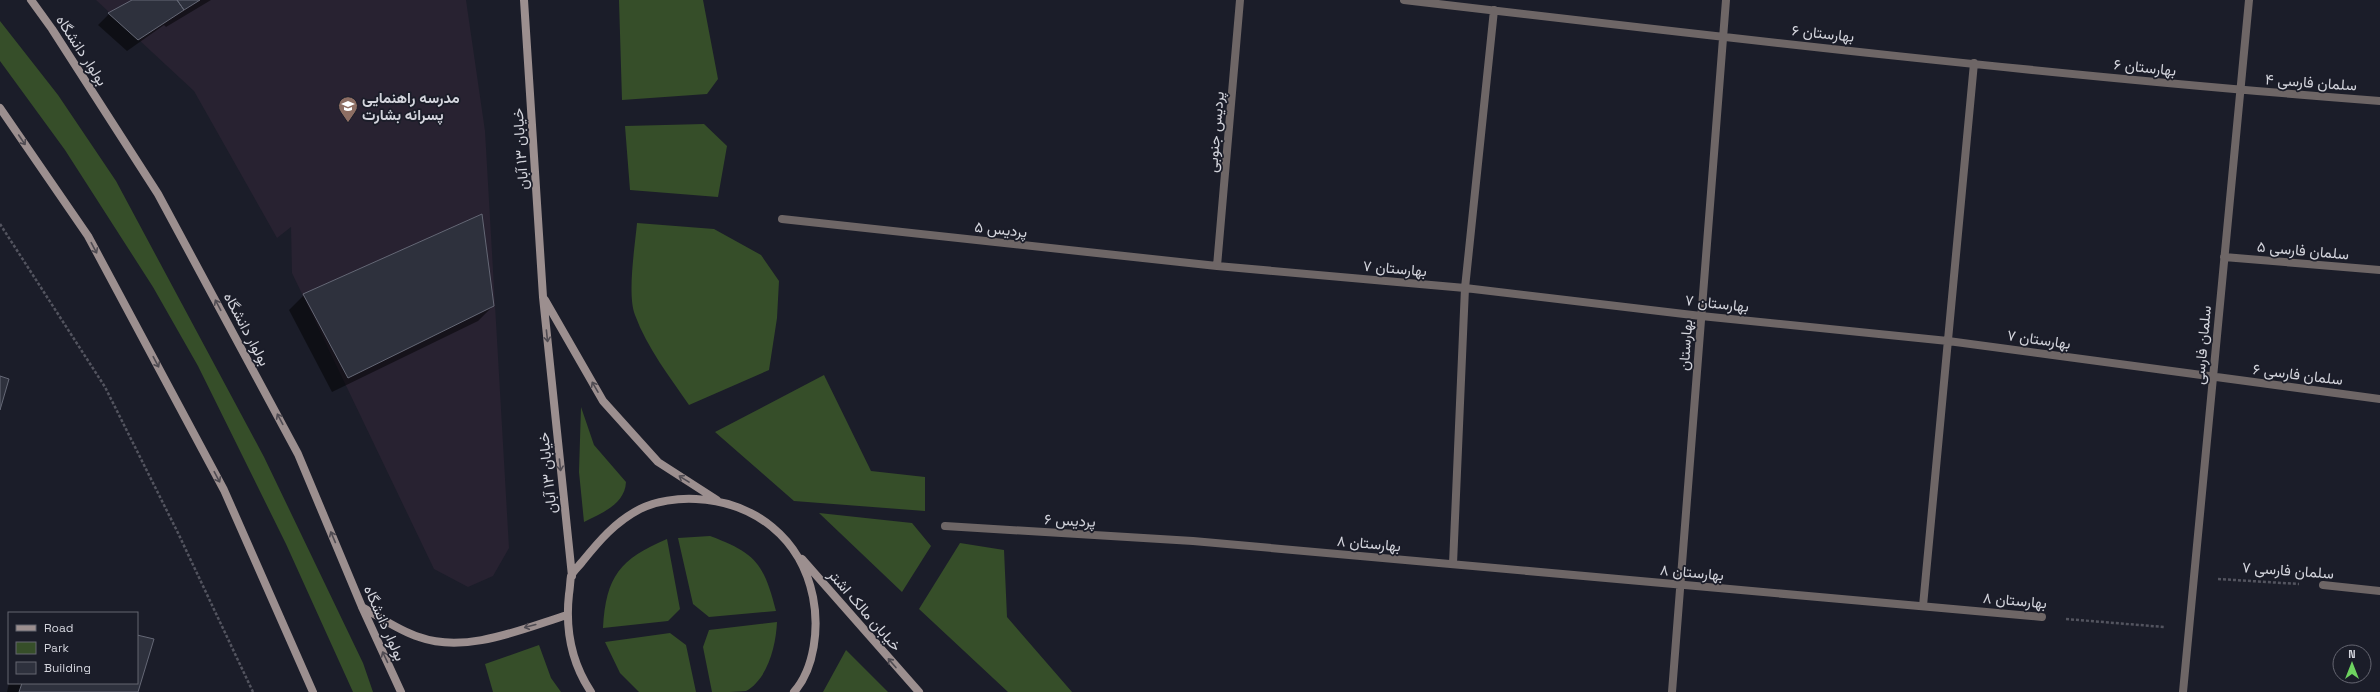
<svg xmlns="http://www.w3.org/2000/svg" width="2380" height="692" viewBox="0 0 2380 692" font-family="'Space Grotesk',Vazirmatn,sans-serif">
  <style>
    .education { fill: #282231; fill-rule: evenodd }
    .green { fill: #364e29 }
    .shadow { fill: #0007 }
    .building { fill: #2e313d; stroke: #656876 }
    .lines { fill: none; stroke-linecap: round; stroke-linejoin: round }
    .path { stroke: #53545f; stroke-width: 2.5; stroke-dasharray: 3 2; stroke-linecap: butt }
    .street { stroke: #6e6666; stroke-width: 8 }
    .secondary { stroke: #9c8f8f; stroke-width: 8 }
    .oneway { stroke: #4f4b52 }
    .labels { text-anchor: middle; dominant-baseline: central; stroke-width: 3.5; stroke-linejoin: round; paint-order: stroke }
    .street-label { font-size: 15px; fill: #d3d4dc; stroke: #1b1d29 }
    .poi-label { font-size: 15px; font-weight: bold; fill: #d3d4dc; stroke: #1b1d29; text-anchor: start }
  </style>
  <rect width="100%" height="100%" fill="#1b1d29"/>
  <!-- education -->
  <path class="education" d="M96,0H466L485,131L509,548L493,576L468,587L434,569L292,273L291,227L277,238L194,91ZM482,214L494,306L348,377L304,294Z"/>
  <!-- green -->
  <path class="green" d="M619,0H703L718,79L707,94L622,100Z
    M0,21L58,95L116,181L264,457L363,663L373,692H353L286,544L198,366L153,287L65,150L0,61Z
    M704,124L727,146L718,197L630,190L625,126Z
    M637,223L714,229L761,255L779,281L777,318L769,370L689,405C670,377 647,348 635,315C627,295 635,246 637,223Z
    M824,375L871,471L925,477V511L794,501L715,432Z
    M581,407L594,445L626,482C625,504 602,513 584,522L579,472Z
    M819,513L912,523L931,546L902,592Z
    M710,536C756,553 764,564 776,611L709,617L693,604L678,538Z
    M667,539L680,609L668,621L603,628C606,576 620,559 667,539Z
    M960,543L1004,550L1007,617L1072,692H1008L919,609Z
    M777,622C776,645 768,679 746,691C738,692 721,692 712,692L703,647L709,630Z
    M670,633L686,645L696,692H639L620,673L605,642Z
    M539,645L551,678L561,692H493L485,664Z
    M846,650L888,692H823Z"/>
  <!-- shadow -->
  <path class="shadow" d="M134,0H211L166,27L164,25L127,51L98,25L109,14Z
    M304,295L493,306L478,321L332,392L289,310Z
    M137,636V692H7L9,683H137Z"/>
  <!-- building -->
  <path class="building" d="M132,0H177L184,10L138,40L108,13Z
    M177,0H200L184,10Z
    M482,214L494,306L348,378L303,294Z
    M0,376L9,379L0,410Z
    M137,635L154,639L138,692H19L22,683H137Z"/>
  <g class="lines">
    <!-- path -->
    <path class="path" d="M0,224L105,387L178,533L253,692
      M2218,579L2299,584
      M2066,619L2164,627"/>
    <!-- street -->
    <path class="street" d="M1404,0C1728,38 2054,76 2380,101
      M782,219L1217,266L1465,288L1701,316L1948,341L2380,399
      M2224,257L2380,270
      M1217,266L1240,0
      M945,526L1193,541L2042,617
      M1453,564L1465,288L1494,10
      M2323,585L2380,591
      M1923,606L1974,63
      M1672,692L1726,0
      M2183,692L2249,0"/>
    <!-- secondary -->
    <path class="secondary" d="M31,0L52,29L158,194L298,454L362,607L401,692
      M524,0L543,297L572,576
      M0,108L88,236L224,490L313,692
      M545,300L603,401L658,462L717,500
      M802,559L919,692
      M362,607C380,617 399,631 419,637C466,654 522,629 567,615
      M591,692C571,662 565,630 569,594C570,589 570,582 571,576C573,571 579,566 582,562C599,541 615,522 640,509C656,501 678,498 696,499C755,502 801,538 813,597C819,627 815,668 794,692"/>
  </g>
  <!-- one-way arrows -->
  <defs><path id="oneway-shaft" d="M-6 0H5M1.5-3L5.5 0L1.5 3" fill="none" stroke-width="1.6" stroke-linecap="round" stroke-linejoin="round"/></defs>
  <g class="oneway">
    <use href="#oneway-shaft" transform="translate(22 140) rotate(56)"/>
    <use href="#oneway-shaft" transform="translate(94 248) rotate(62)"/>
    <use href="#oneway-shaft" transform="translate(218 305) rotate(-118)"/>
    <use href="#oneway-shaft" transform="translate(547 336) rotate(84)"/>
    <use href="#oneway-shaft" transform="translate(156 362) rotate(62)"/>
    <use href="#oneway-shaft" transform="translate(595 387) rotate(-120)"/>
    <use href="#oneway-shaft" transform="translate(280 419) rotate(-118)"/>
    <use href="#oneway-shaft" transform="translate(560 465) rotate(84)"/>
    <use href="#oneway-shaft" transform="translate(217 477) rotate(62)"/>
    <use href="#oneway-shaft" transform="translate(684 479) rotate(-148)"/>
    <use href="#oneway-shaft" transform="translate(333 537) rotate(-113)"/>
    <use href="#oneway-shaft" transform="translate(530 626) rotate(165)"/>
    <use href="#oneway-shaft" transform="translate(385 657) rotate(-115)"/>
    <use href="#oneway-shaft" transform="translate(892 663) rotate(-131)"/>
  </g>
  <!-- icons -->
  <defs>
    <g id="school-pin" transform="scale(1)"><path d="M0 17L-7.5 6A9.5 9.5 0 1 1 7.5 6Z" fill="#8d6e63" stroke="#1b1d29"/><path d="M0-5L7-2L0 1L-7-2ZM-4 1L0 2.5L4 1V4Q0 6-4 4Z" fill="#fff"/></g>
  </defs>
  <g fill-rule="evenodd">
    <use href="#school-pin" x="348" y="106"/>
  </g>
  <g class="labels">
    <!-- street labels -->
    <g class="street-label">
      <text transform="translate(1823 33) rotate(6)">بهارستان ۶</text>
      <text transform="translate(82 50) rotate(57)">بولوار دانشگاه</text>
      <text transform="translate(2145 67) rotate(6)">بهارستان ۶</text>
      <text transform="translate(2311 82) rotate(4)">سلمان فارسی ۴</text>
      <text transform="translate(1215 132) rotate(-85)">پردیس جنوبی</text>
      <text transform="translate(520 149) rotate(-94)">خیابان ۱۳ آبان</text>
      <text transform="translate(1001 229) rotate(6)">پردیس ۵</text>
      <text transform="translate(2303 250) rotate(5)">سلمان فارسی ۵</text>
      <text transform="translate(1395 268) rotate(5)">بهارستان ۷</text>
      <text transform="translate(1717 303) rotate(6)">بهارستان ۷</text>
      <text transform="translate(247 329) rotate(62)">بولوار دانشگاه</text>
      <text transform="translate(2039 339) rotate(8)">بهارستان ۷</text>
      <text transform="translate(1685 345) rotate(-86)">بهارستان</text>
      <text transform="translate(2202 345) rotate(-85)">سلمان فارسی</text>
      <text transform="translate(2298 374) rotate(7)">سلمان فارسی ۶</text>
      <text transform="translate(547 473) rotate(-96)">خیابان ۱۳ آبان</text>
      <text transform="translate(1070 520) rotate(3)">پردیس ۶</text>
      <text transform="translate(1369 543) rotate(5)">بهارستان ۸</text>
      <text transform="translate(2288 570) rotate(4)">سلمان فارسی ۷</text>
      <text transform="translate(1692 572) rotate(5)">بهارستان ۸</text>
      <text transform="translate(2015 600) rotate(5)">بهارستان ۸</text>
      <text transform="translate(865 610) rotate(49)">خیابان مالک اشتر</text>
      <text transform="translate(385 623) rotate(66)">بولوار دانشگاه</text>
    </g>
    <!-- poi labels -->
    <g class="poi-label">
      <text x="362" y="97">مدرسه راهنمایی<tspan x="362" dy="17">پسرانه بشارت</tspan></text>
    </g>
  </g>
  <!-- legend -->
  <rect x="8" y="612" width="130" height="72" fill="#1b1d29" stroke="#656671"/>
  <rect x="16" y="625" width="20" height="6" fill="#9c8f8f" stroke="#656671"/>
  <text x="44" y="632" font-size="12" fill="#d3d4dc">Road</text>
  <rect x="16" y="642" width="20" height="12" fill="#364e29" stroke="#656671"/>
  <text x="44" y="652" font-size="12" fill="#d3d4dc">Park</text>
  <rect x="16" y="662" width="20" height="12" fill="#2e313d" stroke="#656671"/>
  <text x="44" y="672" font-size="12" fill="#d3d4dc">Building</text>
  <!-- north arrow -->
  <g transform="translate(2352 664)"><circle r="19" fill="#1b1d29" stroke="#656671"/>
  <path d="M0-3L7 15L0 10L-7 15Z" fill="#6ed360"/>
  <text y="-6" font-size="11" font-weight="bold" text-anchor="middle" fill="#d3d4dc">N</text>
  </g>
</svg>
